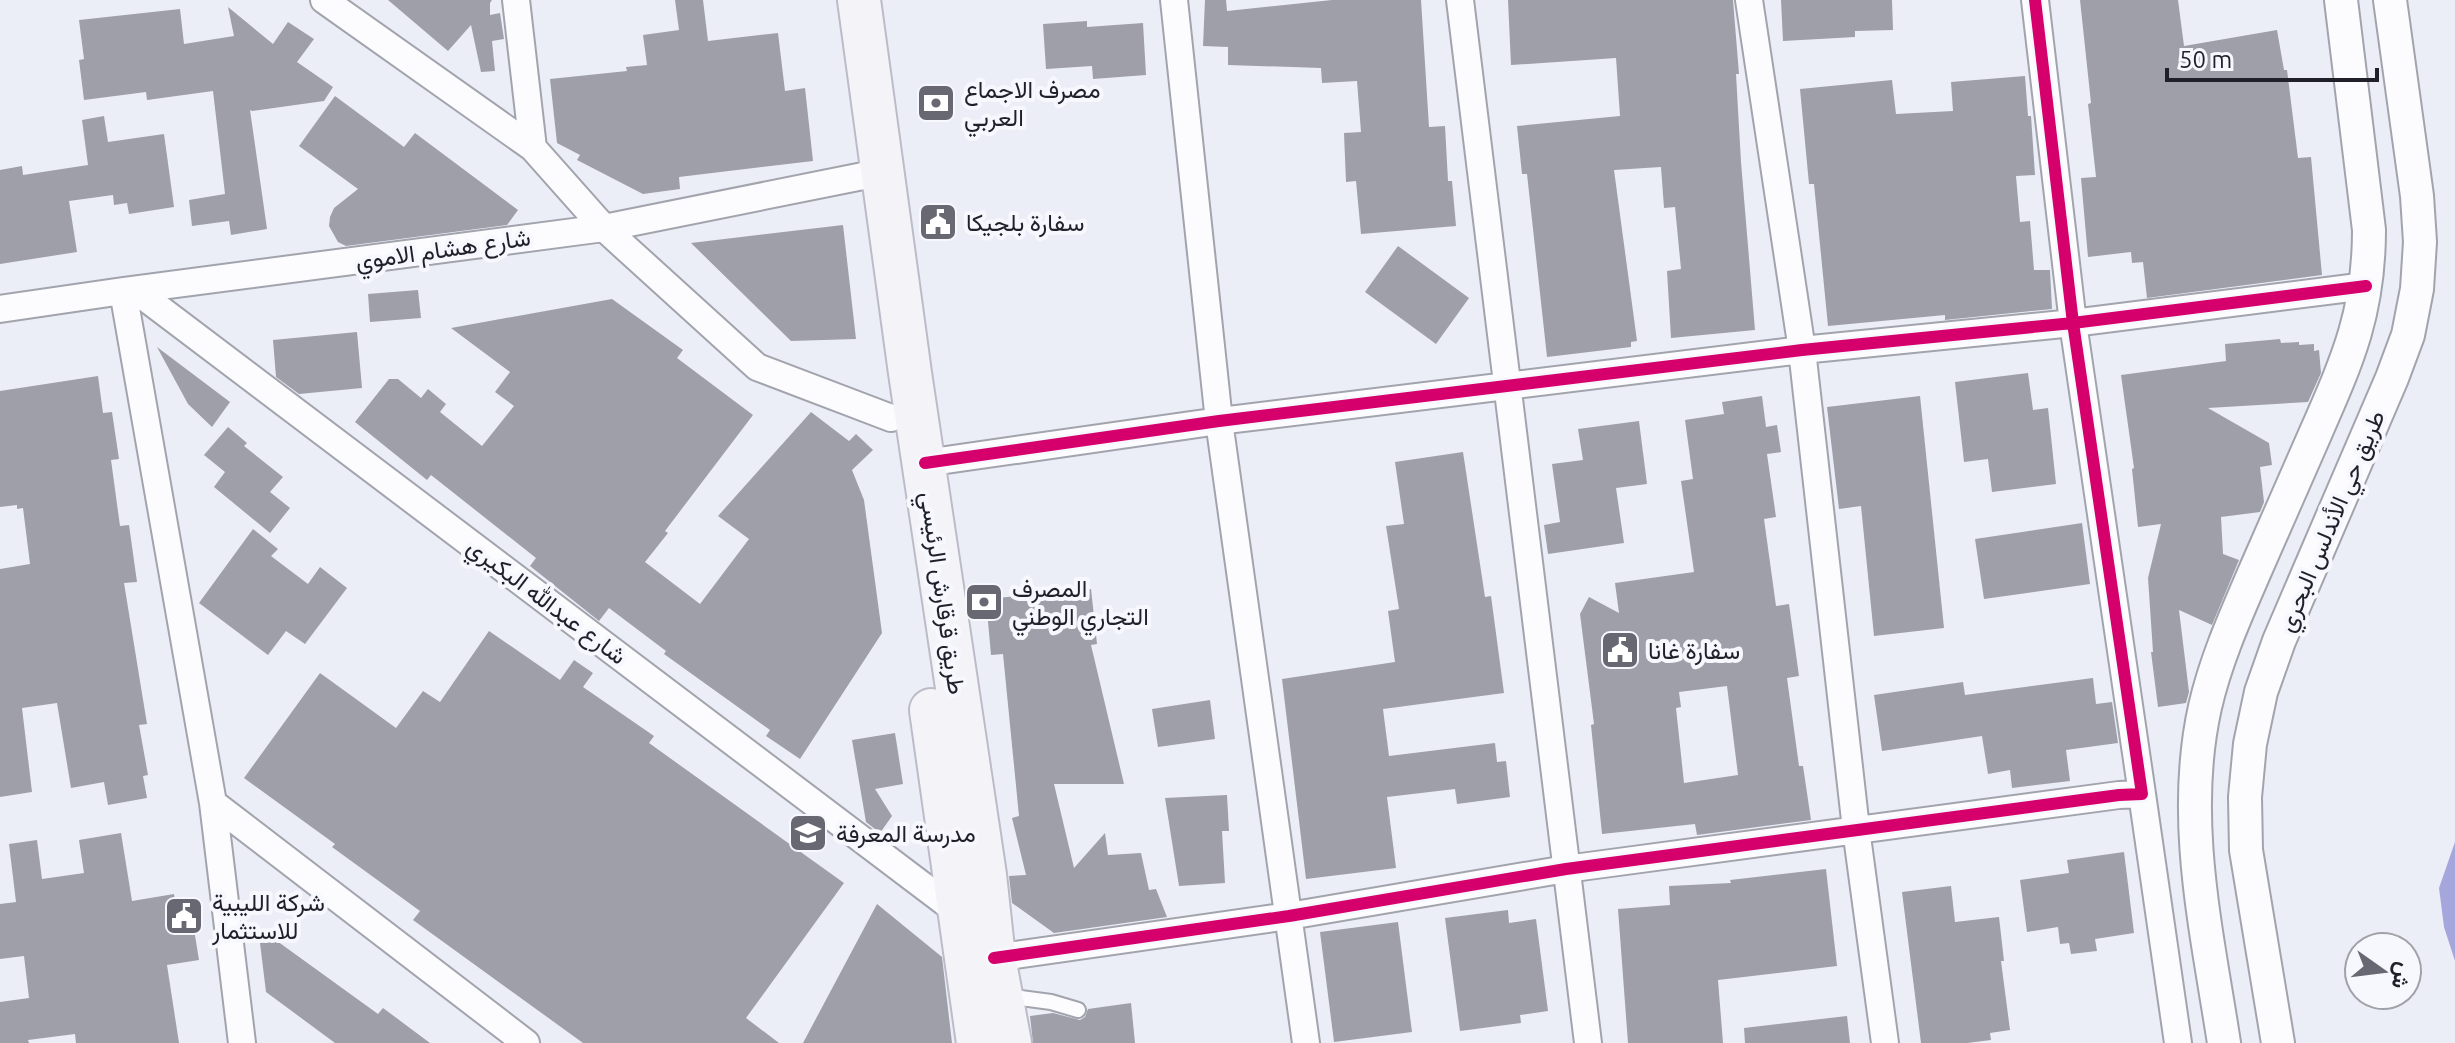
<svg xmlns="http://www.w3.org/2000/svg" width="2455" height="1043" viewBox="0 0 2455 1043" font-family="Ubuntu,Vazirmatn,sans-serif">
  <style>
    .water { fill: #a5a7dc }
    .building { fill: #9e9fa8; fill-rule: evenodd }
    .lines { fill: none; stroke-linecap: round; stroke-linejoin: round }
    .service-casing { stroke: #a2a4ad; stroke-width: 18 }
    .minor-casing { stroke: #a2a4ad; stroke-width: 30 }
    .tertiary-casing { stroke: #a2a4ad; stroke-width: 36 }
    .primary-casing { stroke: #bbbcc8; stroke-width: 46 }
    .service { stroke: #fcfcfe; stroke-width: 14 }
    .minor { stroke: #fcfcfe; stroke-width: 26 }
    .tertiary { stroke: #fcfcfe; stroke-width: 32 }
    .primary { stroke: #f3f3f8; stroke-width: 42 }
    .cycleway-casing { stroke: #f7f8fe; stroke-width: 17 }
    .cycleway { stroke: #d6006c; stroke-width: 12 }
    .labels { text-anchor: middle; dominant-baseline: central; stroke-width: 8; stroke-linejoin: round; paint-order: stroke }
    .poi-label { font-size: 24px; fill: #1f202a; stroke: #f7f8fe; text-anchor: start }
    .street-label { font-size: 24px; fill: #1f202a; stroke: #f7f8fe }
  </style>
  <rect width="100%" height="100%" fill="#eceef7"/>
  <!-- water -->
  <path class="water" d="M2455,842V961L2444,927L2439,888Z"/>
  <!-- building -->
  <path class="building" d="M388,0H492L490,3V15L500,13L504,39L492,41L495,71L481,72L471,25L448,51Z
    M675,0H703L708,41L778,33L785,91L805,88L813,161L679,177L680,189L643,194L577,160L580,155L557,143L550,79L627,71L626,67L647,65L643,35L679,30Z
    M1205,0H1226L1227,11L1332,0H1421L1429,127L1445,126L1448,181H1452L1456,226L1361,234L1356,181L1346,182L1344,133L1361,132L1357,81L1322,83L1321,68L1228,65V47L1203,46Z
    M1508,0H1733L1739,74H1736L1741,162L1755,330L1671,338L1667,271L1681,269L1675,207L1664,208L1661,167L1614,170L1637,341L1631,342V347L1547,357L1527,174H1522L1517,126L1620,116L1616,58L1511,65Z
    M1781,0H1892L1893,30L1855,31V37L1783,41Z
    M2080,0H2178L2184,46L2277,30L2284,70H2287L2298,158L2311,157L2322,275L2147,298L2143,262L2132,263L2131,252L2088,257L2081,178L2096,177L2088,104L2091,103Z
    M228,7L273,44L288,22L314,39L297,62L333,87L324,101L252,111L250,110L267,229L231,235L229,221L192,226L189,200L225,194L213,91L147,100L146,92L84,100L79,60L84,59L79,20L180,9L184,44L234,36Z
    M1087,21V27L1143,23L1146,75L1093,79L1092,66L1046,69L1043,24Z
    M2025,76L2028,116H2031L2035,175L2016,176L2020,222L2030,221L2034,270H2050L2052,309L1945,320V315L1828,326L1814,184H1809L1800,89L1892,80L1896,114L1953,111L1951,82Z
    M335,96L404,147L415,133L518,210L507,225L346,246L338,242L329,226L330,217L334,208L358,189L299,146Z
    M104,116L108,142L164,134L174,207L129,214L127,203L114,205L113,195L69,201L77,252L0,264V170L22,166L23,175L88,165L82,120Z
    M843,225L856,339L791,341L691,243Z
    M1398,246L1469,298L1436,344L1365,292Z
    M418,290L421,318L370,322L368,294Z
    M612,299L683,350L677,358L753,415L665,531L668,533L645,562L700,604L749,539L718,516L811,412L849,441L856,434L873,450L852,470L864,500L882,633L800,759L766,736L770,730L664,654L666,651L609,608L599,621L584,609L530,566L536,558L431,475L427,480L355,422L389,379H398L421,398L428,389L446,404L440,412L482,446L514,406L495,392L510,372L451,328Z
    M357,332L362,388L299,394L276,377L273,340Z
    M2280,339L2281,343L2299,342V345L2314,344V351L2319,350L2321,373L2308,402L2208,408L2269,443L2272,465L2260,467L2264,502L2260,512L2221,517L2223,554L2239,560L2212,625L2179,610L2189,692L2186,703L2158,707L2151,652H2153L2148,578L2161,524L2138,527L2132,469L2134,468L2121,375L2226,361L2225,344Z
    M157,347L230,402L212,427L188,404Z
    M2028,373L2033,410L2048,408L2056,484L1992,492L1988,459L1964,462L1955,382Z
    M98,376L103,413L112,412L119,459L111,460L120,526L129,525L137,582L124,583L147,724L139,725L148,775L143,776L147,798L108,805L104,782L71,788L57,703L22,708L32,792L0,797V569L30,564L23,508L17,509V505L0,507V391Z
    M1762,396L1766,427L1777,425L1781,452L1767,454L1776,517L1764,519L1776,606L1789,604L1799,676L1787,678L1799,766H1803L1811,820L1697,835L1695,824L1602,834L1591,725L1594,724L1580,614L1589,597L1619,613L1615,583L1694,572L1681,481L1693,479L1685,420L1724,414L1722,402ZM1727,686L1738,775L1684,783L1676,708L1681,707L1679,692Z
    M1920,396L1944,628L1874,636L1861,506L1839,509L1827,407Z
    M1639,421L1647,484L1616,488L1624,543L1548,554L1544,525L1560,522L1552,464L1583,460L1578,429Z
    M228,427L247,443L244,446L283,477L270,492L290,508L270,533L214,487L225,472L204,455Z
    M1463,452L1485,597L1491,596L1504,693L1383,709L1389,756L1495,743L1497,762L1506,761L1510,797L1457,804L1455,789L1387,797L1396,868L1306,879L1282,679L1395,662L1388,611L1399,609L1386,526L1404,524L1395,462Z
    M2082,523L2090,584L1984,599L1975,539Z
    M253,529L278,549L271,556L308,584L320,567L347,588L305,644L286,631L268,655L199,603Z
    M1091,589L1097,644L1091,645L1124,784H1054L1074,868L1105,833L1108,855L1141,853L1149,890L1156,889L1167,917L1054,933L1012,903L1009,876L1026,875L1012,818L1019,816L1003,654L991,655L986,599Z
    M489,631L560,680L574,660L593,673L583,687L654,736L649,743L844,883L746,1018L779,1043H583L413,920L420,911L332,847L335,844L244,778L320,673L396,728L423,691L440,702Z
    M2093,678L2096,704L2112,702L2118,743L2066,750L2070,781L2012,788L2010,770L1988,774L1982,736L1882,751L1874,695L1963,682L1965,695Z
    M1210,700L1215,739L1158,747L1152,709Z
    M895,733L903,784L875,789L892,816L880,833L866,822L852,740Z
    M1227,795L1229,831H1222L1225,883L1179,886L1165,798Z
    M121,833L132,901L174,894L179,925L193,923L199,960L167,965L179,1043H76L75,1034L28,1040L29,1043H0V1002L29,998L24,956L0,959V904L16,902L9,844L37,840L42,879L84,873L79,840Z
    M2124,852L2134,933L2095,939L2097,951L2071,954L2069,943L2060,944L2058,927L2027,932L2020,880L2069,873L2067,860Z
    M1826,869L1837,966L1718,980L1723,1043H1628L1618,909L1670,905L1669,886L1731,883L1730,880Z
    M1951,886L1955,922L1999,917L2004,961H2001L2010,1030L1990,1033L1991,1040L1967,1043H1921L1902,892Z
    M877,904L942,957L952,1043H803Z
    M1508,910L1509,923L1536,919L1548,1011L1520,1015L1521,1023L1460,1031L1445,918Z
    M1398,922L1412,1032L1334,1042L1320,932Z
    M277,941L378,1014L383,1008L430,1043H335L266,992L260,943Z
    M1131,1003L1135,1043H1033L1030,1016L1053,1013L1080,1020L1085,1017L1088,1009Z
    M1847,1016L1850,1043H1745L1744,1028Z"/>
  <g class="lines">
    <!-- service casing -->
    <g class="service-casing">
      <path id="service" d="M1006,996L1051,1002L1078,1010"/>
    </g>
    <!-- minor casing -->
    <g class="minor-casing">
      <path id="minor" d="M324,0L533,148L604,228L757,367L891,418
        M516,0L533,148
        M1174,0L1219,421L1306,1043
        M1460,0C1503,348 1543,696 1588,1043
        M1749,0L1802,350L1856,829L1885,1043
        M135,290L959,913
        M123,291L213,803L242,1043
        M0,309L123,291L604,228L883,172
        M925,463L1219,421L1802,350L2073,323L2366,286
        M2142,794L2178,1043
        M213,803L526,1043
        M994,958L1289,916L1566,869L2119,795L2142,794L2073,323L2035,0"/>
    </g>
    <!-- tertiary casing -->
    <g class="tertiary-casing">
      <path id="tertiary" d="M2224,1043C2207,932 2180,819 2205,707C2216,659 2236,615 2255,571C2275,525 2296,478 2316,432C2348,359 2369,312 2369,230L2341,0
        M2278,1043L2246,850L2245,797L2250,744L2261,692L2279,641L2392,378L2408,335L2417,289L2420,242L2417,196L2390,0"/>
    </g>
    <!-- primary casing -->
    <g class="primary-casing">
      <path id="primary" d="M859,0L910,373L985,875L994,958L1010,1043
        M931,710L978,1043"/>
    </g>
    <!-- service -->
    <use href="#service" class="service"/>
    <!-- minor -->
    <use href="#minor" class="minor"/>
    <!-- tertiary -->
    <use href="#tertiary" class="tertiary"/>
    <!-- primary -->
    <use href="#primary" class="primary"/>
    <!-- cycleway casing -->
    <g class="cycleway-casing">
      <path id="cycleway" d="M925,463L1219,421L1802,350L2073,323L2366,286
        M994,958L1289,916L1566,869L2119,795L2142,794L2073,323L2035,0"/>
    </g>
    <!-- cycleway -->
    <use href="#cycleway" class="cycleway"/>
  </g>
  <!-- icons -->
  <defs>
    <g id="bank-square" transform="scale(2)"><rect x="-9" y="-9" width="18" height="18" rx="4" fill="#676872" stroke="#f7f8fe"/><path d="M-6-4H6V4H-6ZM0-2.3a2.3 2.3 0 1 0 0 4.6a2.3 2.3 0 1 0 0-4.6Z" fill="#fff"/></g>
    <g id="civic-square" transform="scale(2)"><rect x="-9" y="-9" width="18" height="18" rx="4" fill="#676872" stroke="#f7f8fe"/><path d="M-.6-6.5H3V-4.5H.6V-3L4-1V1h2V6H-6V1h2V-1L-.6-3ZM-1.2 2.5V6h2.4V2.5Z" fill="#fff"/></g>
    <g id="school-square" transform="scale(2)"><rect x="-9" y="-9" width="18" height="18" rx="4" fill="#676872" stroke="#f7f8fe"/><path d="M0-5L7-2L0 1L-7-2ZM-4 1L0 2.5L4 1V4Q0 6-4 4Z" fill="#fff"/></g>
  </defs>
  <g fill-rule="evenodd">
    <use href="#bank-square" x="936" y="103"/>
    <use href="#civic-square" x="938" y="222"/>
    <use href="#bank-square" x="984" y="602"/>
    <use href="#civic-square" x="1620" y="650"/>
    <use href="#school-square" x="808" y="833"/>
    <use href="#civic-square" x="184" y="916"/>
  </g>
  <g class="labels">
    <!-- poi labels -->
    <g class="poi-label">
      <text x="964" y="89">مصرف الاجماع<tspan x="964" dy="28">العربي</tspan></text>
      <text x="966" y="222">سفارة بلجيكا</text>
      <text x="1012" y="588">المصرف<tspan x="1012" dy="28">التجاري الوطني</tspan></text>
      <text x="1648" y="650">سفارة غانا</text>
      <text x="836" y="833">مدرسة المعرفة</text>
      <text x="212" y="902">شركة الليبية<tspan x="212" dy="28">للاستثمار</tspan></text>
    </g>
    <!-- street labels -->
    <g class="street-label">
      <text transform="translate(443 249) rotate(-8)">شارع هشام الاموي</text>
      <text transform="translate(2331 521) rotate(-67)">طريق حي الأندلس البحري</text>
      <text transform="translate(943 593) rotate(82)">طريق قرقارش الرئيسي</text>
      <text transform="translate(547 601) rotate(37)">شارع عبدالله البكيري</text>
    </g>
  </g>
  <!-- north arrow -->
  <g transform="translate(2383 971) rotate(104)"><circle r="38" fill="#f7f8fe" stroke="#a1a2a9" stroke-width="2"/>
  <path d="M0-6L14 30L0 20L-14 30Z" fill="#676872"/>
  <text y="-12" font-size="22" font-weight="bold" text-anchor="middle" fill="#1f202a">ش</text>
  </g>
  <!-- scale -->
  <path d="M2167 68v12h210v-12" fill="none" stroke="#1f202a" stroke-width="4"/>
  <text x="2179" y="68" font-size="24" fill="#1f202a" stroke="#f7f8fe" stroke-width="6" paint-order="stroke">50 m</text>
</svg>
